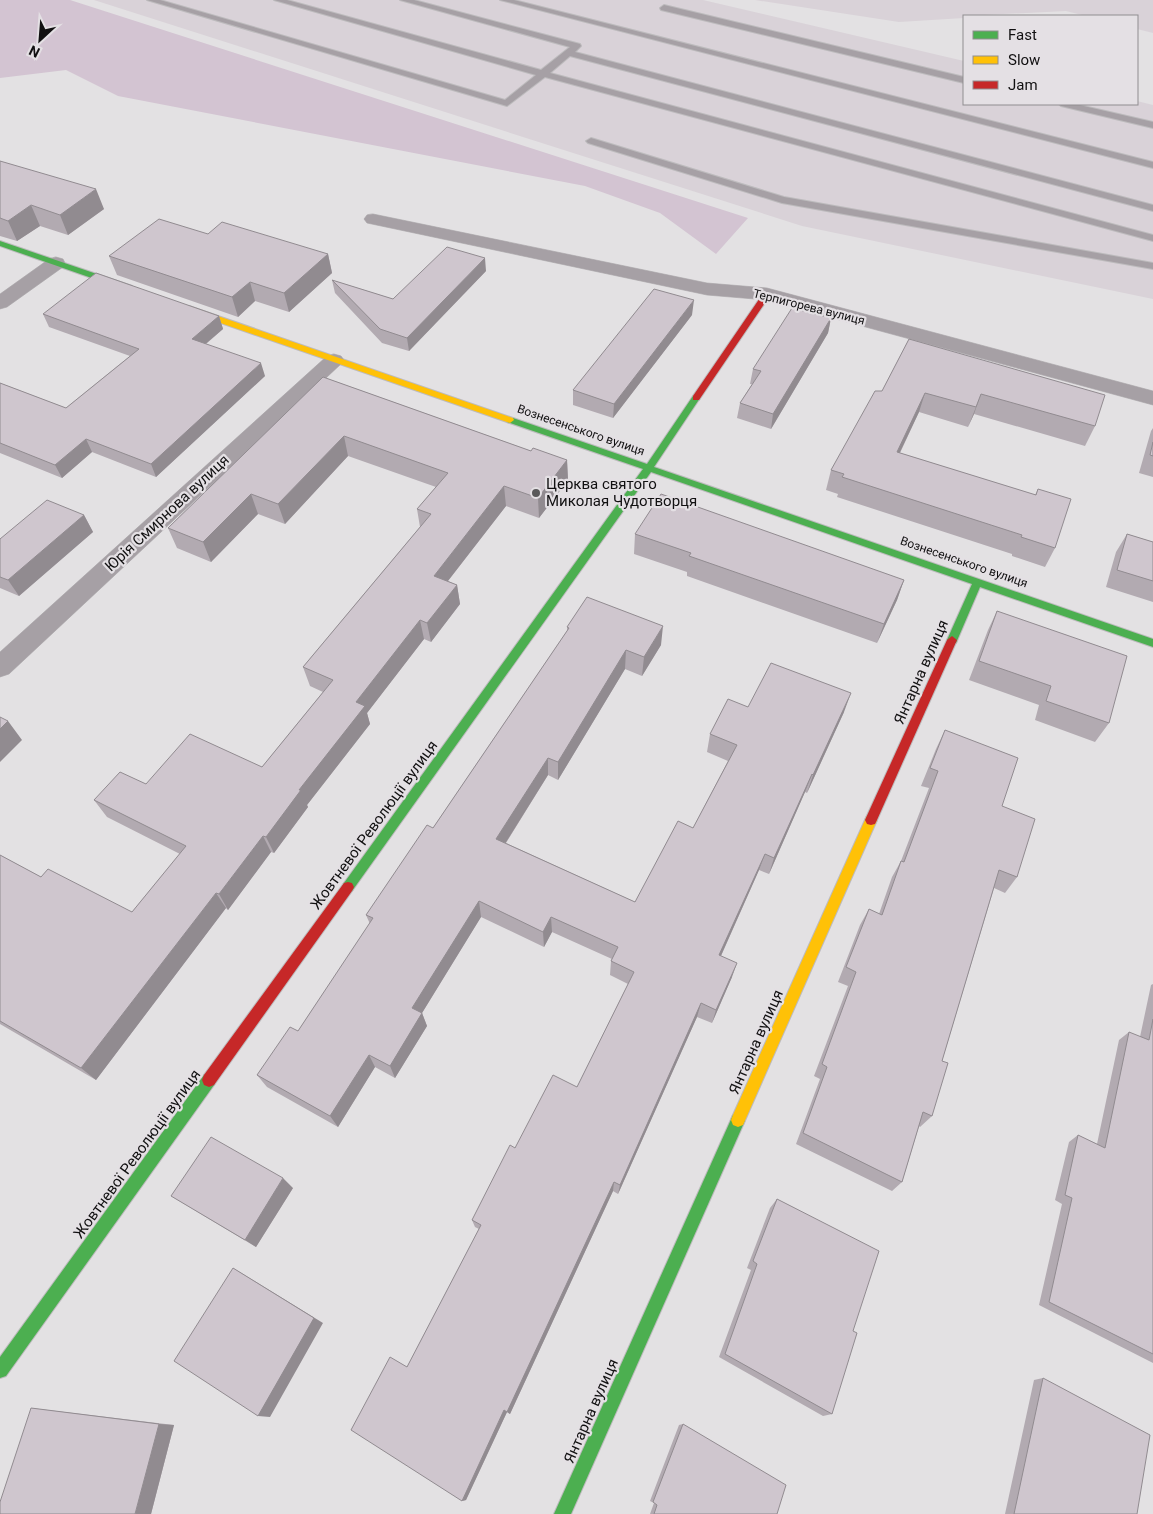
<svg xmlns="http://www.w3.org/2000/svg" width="1153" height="1514" viewBox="0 0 1153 1514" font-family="Roboto,sans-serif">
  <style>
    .built { fill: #d9d2d8 }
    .green { fill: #d3c4d2 }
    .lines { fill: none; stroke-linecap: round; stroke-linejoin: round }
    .lane-casing { stroke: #bdbbbd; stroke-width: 2 }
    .street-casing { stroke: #bdbbbd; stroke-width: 1 }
    .fast-casing { stroke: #bdbbbd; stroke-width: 2 }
    .slow-casing { stroke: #bdbbbd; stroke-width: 2 }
    .jam-casing { stroke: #bdbbbd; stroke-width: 2 }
    .lane { fill: #a6a0a5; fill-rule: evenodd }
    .street { fill: #a6a0a5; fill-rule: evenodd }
    .fast { fill: #4caf50; fill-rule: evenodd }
    .slow { fill: #ffc107; fill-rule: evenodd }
    .jam { fill: #c62828; fill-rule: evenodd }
    .wall { fill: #b2aab1 }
    .shaded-wall { fill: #918b90 }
    .building { fill: #cfc6ce; stroke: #918b90 }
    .poi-dot { fill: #5a595a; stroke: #e4e0e4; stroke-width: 2 }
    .labels { text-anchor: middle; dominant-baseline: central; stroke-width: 4.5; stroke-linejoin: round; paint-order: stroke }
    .far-street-label { font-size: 12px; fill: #111011; stroke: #e4e0e4 }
    .poi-label { font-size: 15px; fill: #111011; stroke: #e4e0e4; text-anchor: start }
    .street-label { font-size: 15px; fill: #111011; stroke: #e4e0e4 }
  </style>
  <rect width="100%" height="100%" fill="#e3e1e3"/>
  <!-- built -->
  <path class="built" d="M94,0H703L964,61V104H1137V101L1153,105V299L802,226Z
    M755,0H1153V33L1137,29V16H1086L1066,11L964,16V18L899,22Z"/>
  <!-- green -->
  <path class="green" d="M0,0H70L748,218L716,254L660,213L585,186L118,96L66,70L0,78Z"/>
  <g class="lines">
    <!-- lane casing -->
    <g class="lane-casing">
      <path id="lane" d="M147,0H160L505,100L536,75L274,0H287L541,70L570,47L400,0H414L580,44L581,46L575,52L1153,205V211L570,56L550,73L1153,235V241L545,77L507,106Z
        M500,0H514L1153,162V168Z
        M664,5L964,77V83L661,10L660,8Z
        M1059,104H1075L1153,122V128L1061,106Z
        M591,138L784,197L1153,263V269L782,203L588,143L586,141Z"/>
    </g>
    <!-- street casing -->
    <g class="street-casing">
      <path id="street" d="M373,214L707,283L767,288L1153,391V405L766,300L707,295L367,223L364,219L367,215Z
        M56,257L63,259L65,263L63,267L7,307L0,309V294L49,259Z
        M334,354L341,356L344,360L341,364L9,674L0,677V652L327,356Z"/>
    </g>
    <!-- fast casing -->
    <g class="fast-casing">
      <path id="fast" d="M0,241L132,286L133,288L126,290L0,246Z
        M696,395L700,398L654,467L1153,639V647L980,587L956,643H948L947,640L972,584L651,472L352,891L348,892L344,891L342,887L344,883L643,469L507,422V418H513L647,464L693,396Z
        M209,1073L214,1075L216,1080L214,1085L6,1376L0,1378V1357L204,1075Z
        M738,1113L743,1115L745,1120L743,1125L571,1514H554L733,1115Z"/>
    </g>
    <!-- slow casing -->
    <g class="slow-casing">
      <path id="slow" d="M183,306H189L513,418L514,420L510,423L507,422L183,310Z
        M871,815L875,816L877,820L743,1125L738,1127L733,1125L731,1120L733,1115L865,820L867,816Z"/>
    </g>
    <!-- jam casing -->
    <g class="jam-casing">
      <path id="jam" d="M764,292L771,294L699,400H693V396Z
        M952,636L957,640L877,820L875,824L871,825L867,824L865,820L947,640Z
        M348,882L352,883L354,887L352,891L214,1085L209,1087L204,1085L202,1080L204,1075L344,883Z"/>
    </g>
    <!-- lane -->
    <use href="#lane" class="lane"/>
    <!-- street -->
    <use href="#street" class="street"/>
    <!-- fast -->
    <use href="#fast" class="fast"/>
    <!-- slow -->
    <use href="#slow" class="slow"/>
    <!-- jam -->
    <use href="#jam" class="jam"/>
  </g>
  <!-- wall -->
  <path class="wall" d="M0,161L104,209L68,235L40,226L17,241L0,236Z
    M208,234L328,254L332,273L289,312L255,301L238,317L117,275L109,256Z
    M486,271L409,351L382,343L335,293L332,280L393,299Z
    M43,314L219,316L223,329L206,344L265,376L156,477L92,452L62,478L0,453V383L66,408L130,356L49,327Z
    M692,315L613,418L573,405V390Z
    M831,318L828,333L771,429L737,418L740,403L752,384H750L753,369Z
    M909,339L1095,426L1085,446L974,414L968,427L919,412L900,453L1035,495L1038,489L1055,548L1045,567L1012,556V554L837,497L838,494L826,490L831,470L882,391Z
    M323,377L531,451L567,460L568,480L539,518L506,506L448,581L457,585L460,604L431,642L424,639L367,713L370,724L307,805L308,807L274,853L271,852L228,910L226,908L96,1080L0,1024V855L41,877L132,912L180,854L107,817L94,800L146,784L262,767L323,692L310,686L303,667L420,527L417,509L436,487L348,456L285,524L258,514L211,562L177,548L168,528Z
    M1153,428V477L1139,473L1151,431Z
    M84,515L93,532L19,596L0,588V539Z
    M635,534L904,580L897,600L877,643L687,576V572L634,554Z
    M1127,534L1153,542V602L1106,587L1116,552Z
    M997,611L1109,723L1095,742L1035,720L1039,705L969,680L988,630Z
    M567,627L661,645L642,676L625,669L558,780L548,775L506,843L635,902L693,828L728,761L707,752L710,734L748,707L844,712L807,793L805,792L769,874L759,870L721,956L732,977L712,1023L697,1017L618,1194L613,1191L510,1414L507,1412L466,1500L462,1501L407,1367L479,1229L475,1227L472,1220L515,1148L577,1087L628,984L610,975L611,961L612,959L552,932L544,947L481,917L422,1013L427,1026L395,1078L375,1067L338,1127L267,1087L257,1075L298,1031L370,924L366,915L433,828L567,631Z
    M945,730L1002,806L1017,877L1005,893L994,888L942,1061L932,1116L920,1127L919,1126L902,1182L892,1191L796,1144L820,1079L814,1076L848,986L838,982L860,925L869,909L879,914L892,877L901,861L929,788L921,786L936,749Z
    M1153,984V1363L1039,1305L1062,1204L1055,1200L1069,1142L1078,1135L1097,1144L1119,1040L1129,1032L1140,1037L1151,985Z
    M293,1188L256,1247L171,1196Z
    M777,1199L853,1331L832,1414L823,1416L719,1357L751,1270L747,1268L770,1208Z
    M1043,1378L1137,1514H1005L1034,1380Z
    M31,1408L174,1425L151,1514Z
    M683,1424L777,1514H650L654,1503L650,1501L679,1425Z"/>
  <!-- shaded-wall -->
  <path class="shaded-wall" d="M96,189L104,209L68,235L60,215Z
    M31,205L40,226L17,241L8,221Z
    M328,254L332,273L289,312L284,293Z
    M485,258L486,271L409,351L407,338Z
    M250,282L255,301L238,317L232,297Z
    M694,300L692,315L613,418L614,404Z
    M219,316L223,329L196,352L192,339Z
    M831,318L828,333L771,429L773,414Z
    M261,363L265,376L156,477L151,464Z
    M925,393L919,412L891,471L897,452Z
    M981,394L974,414L968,427L976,407Z
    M344,436L348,456L285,524L278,504Z
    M86,439L92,452L62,478L55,465Z
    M567,460L568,480L539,518L538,498Z
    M504,486L506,506L437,595L434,576Z
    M251,494L258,514L211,562L203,542Z
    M84,515L93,532L19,596L8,580Z
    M904,580L897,600L877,643L884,624Z
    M457,585L460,604L431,642L427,623Z
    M420,620L424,639L367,713L370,724L307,805L308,807L274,853L266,837L299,790L356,702Z
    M663,626L661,645L642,676L644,657Z
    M626,650L625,669L558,780V762Z
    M851,693L844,712L807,793L813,775Z
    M8,721L22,740L0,762V729Z
    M548,758V775L498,855L496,839Z
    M812,774L805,792L769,874L774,858Z
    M263,836L271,852L228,910L219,894Z
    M765,854L759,870L715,969L719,955Z
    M216,893L226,908L96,1080L81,1068Z
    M479,901L481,917L422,1013L427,1026L395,1078L390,1066L412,1008Z
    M551,917L552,932L544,947L543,932Z
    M737,963L732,977L712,1023L716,1010Z
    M701,1003L697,1017L618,1194L620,1185Z
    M369,1055L375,1067L338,1127L330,1116Z
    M283,1178L293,1188L256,1247L245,1240Z
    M614,1182L613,1191L510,1414L507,1412Z
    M233,1268L323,1323L270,1417L258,1416Z
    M504,1410L507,1412L466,1500L462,1501Z
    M159,1424L174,1425L151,1514H135Z"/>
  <!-- building -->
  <path class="building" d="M0,161L96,189L60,215L31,205L8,221L0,218Z
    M159,219L208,234L222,222L328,254L284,293L250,282L232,297L109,256Z
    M447,247L485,258L407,338L380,329L332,280L393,299Z
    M96,273L219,316L192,339L261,363L151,464L86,439L55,465L0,443V383L66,408L139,349L43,314Z
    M654,289L694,300L614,404L573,390Z
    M792,308L831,318L773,414L740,403L761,371L753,369Z
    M909,339L1105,395L1095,426L981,394L976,407L925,393L897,452L1036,495L1038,489L1071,499L1055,548L1021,537L1022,535L842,477L844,474L831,470L875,391H882Z
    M323,377L531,451L533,448L567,460L538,498L504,486L434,576L457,585L427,623L420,620L356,702L365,706L299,790H301L266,837L263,836L219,894L216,893L81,1068L0,1021V855L41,877L48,869L132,912L186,846L94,800L120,772L146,784L190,734L262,767L333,680L303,667L431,514L417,509L448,473L344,436L278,504L251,494L203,542L168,528Z
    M1153,442V456L1150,455Z
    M661,494L904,580L884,624L689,556L691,553L635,534Z
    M47,500L84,515L8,580L0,577V539Z
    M1127,534L1153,542V581L1117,570Z
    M587,597L663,626L644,657L626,650L558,762L548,758L496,839L635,902L678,821L693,828L737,745L710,734L728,699L748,707L771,663L851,693L813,775L812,774L774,858L765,854L719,955L737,963L716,1010L701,1003L620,1185L614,1182L507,1412L504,1410L462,1501L351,1430L390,1357L407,1367L481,1225L472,1220L510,1145L515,1148L553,1075L577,1087L634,972L611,961L618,947L551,917L543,932L479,901L412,1008L422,1013L390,1066L369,1055L330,1116L257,1075L290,1027L298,1031L373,918L366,915L427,825L433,828L569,628L567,627Z
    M997,611L1127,656L1109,723L1046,701L1051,686L979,661Z
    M0,717L8,721L0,729Z
    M945,730L1018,758L1002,806L1035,819L1017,877L999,870L942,1061L948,1063L932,1116L923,1112L902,1182L803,1133L827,1067L822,1064L856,972L846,967L869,909L882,915L901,861L904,862L938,771L930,768Z
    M1153,1019V1354L1049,1302L1072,1198L1065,1195L1078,1135L1105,1148L1129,1032L1149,1040Z
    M211,1137L283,1178L245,1240L171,1196Z
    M777,1199L879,1251L853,1331L857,1333L832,1414L725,1354L757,1264L753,1261Z
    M233,1268L314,1318L258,1416L174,1361Z
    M1043,1378L1150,1435L1137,1514H1014Z
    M31,1408L159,1424L135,1514H0V1502Z
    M683,1424L786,1485L777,1514H654L657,1505L653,1502Z"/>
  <!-- markers -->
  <circle class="poi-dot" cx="536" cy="493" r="5"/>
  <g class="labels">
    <!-- far-street labels -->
    <g class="far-street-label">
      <text transform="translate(809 307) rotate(14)">Терпигорева вулиця</text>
      <text transform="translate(581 430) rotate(19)">Вознесенського вулиця</text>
      <text transform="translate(964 562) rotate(19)">Вознесенського вулиця</text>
    </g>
    <!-- poi labels -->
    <g class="poi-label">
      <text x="546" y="484">Церква святого<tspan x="546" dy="17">Миколая Чудотворця</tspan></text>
    </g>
    <!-- street labels -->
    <g class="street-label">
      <text transform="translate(167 513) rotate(-43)">Юрія Смирнова вулиця</text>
      <text transform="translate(921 672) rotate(-66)">Янтарна вулиця</text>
      <text transform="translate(374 825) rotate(-54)">Жовтневої Революції вулиця</text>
      <text transform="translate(756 1042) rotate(-66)">Янтарна вулиця</text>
      <text transform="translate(137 1154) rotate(-54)">Жовтневої Революції вулиця</text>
      <text transform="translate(591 1411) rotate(-66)">Янтарна вулиця</text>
    </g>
  </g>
  <!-- legend -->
  <rect x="963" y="15" width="175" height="90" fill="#e4e0e4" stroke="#908d90"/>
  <rect x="973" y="31" width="25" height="8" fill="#4caf50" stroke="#908d90"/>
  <text x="1008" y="40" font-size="15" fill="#111011">Fast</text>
  <rect x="973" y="56" width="25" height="8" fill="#ffc107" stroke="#908d90"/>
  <text x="1008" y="65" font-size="15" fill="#111011">Slow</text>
  <rect x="973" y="81" width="25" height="8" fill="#c62828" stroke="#908d90"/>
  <text x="1008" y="90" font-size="15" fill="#111011">Jam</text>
  <!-- north arrow -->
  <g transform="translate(40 40) rotate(206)" stroke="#e4e0e4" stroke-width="4" paint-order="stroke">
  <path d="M0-4L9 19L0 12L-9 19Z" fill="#111011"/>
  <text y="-8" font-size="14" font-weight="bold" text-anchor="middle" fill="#111011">N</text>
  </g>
</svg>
